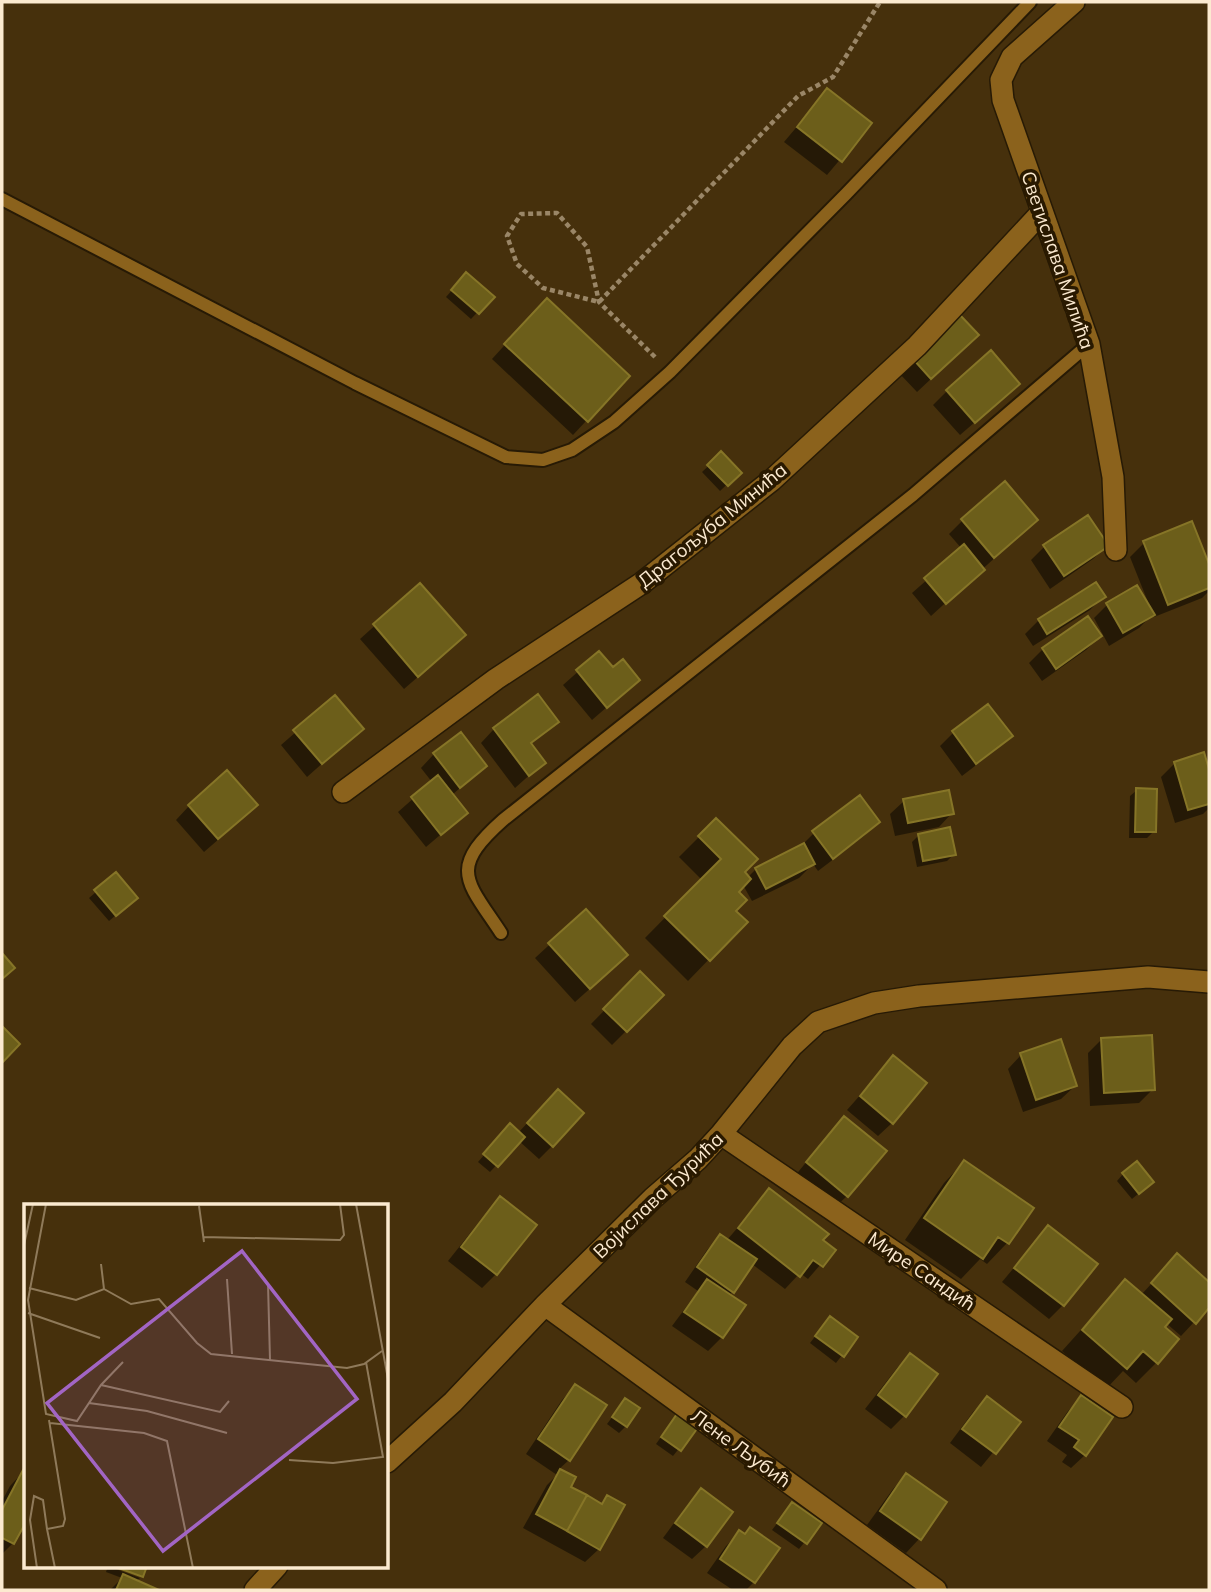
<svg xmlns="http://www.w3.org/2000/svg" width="1211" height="1592" viewBox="0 0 1211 1592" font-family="Mulish,sans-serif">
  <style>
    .shadow { fill: #0007 }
    .building { fill: #6c5e1a; stroke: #867527; stroke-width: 2 }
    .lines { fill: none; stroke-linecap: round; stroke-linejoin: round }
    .service-casing { stroke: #271a05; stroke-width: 16 }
    .minor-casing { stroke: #271a05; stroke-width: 24 }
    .path { stroke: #9a8667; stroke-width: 4.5; stroke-dasharray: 5 3.5; stroke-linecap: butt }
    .service { stroke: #8b621c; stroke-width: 12 }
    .minor { stroke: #8b621c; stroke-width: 21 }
    .labels { text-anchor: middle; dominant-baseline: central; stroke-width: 7; stroke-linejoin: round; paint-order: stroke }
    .street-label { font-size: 19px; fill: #fcead0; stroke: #291900 }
    .inset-road { fill: none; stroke: #8f7a5a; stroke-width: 2 }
    .view { fill: #a265c4; fill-opacity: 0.15; stroke: #a265c4; stroke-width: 3.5 }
    .inset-edge { fill: none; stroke: #fcead0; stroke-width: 3.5 }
  </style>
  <rect width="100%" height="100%" fill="#46300c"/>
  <!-- shadow -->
  <path class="shadow" d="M827,91L870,124L827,175L784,142Z
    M460,281L492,297L471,319L446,297Z
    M533,314L628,376L573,435L492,359Z
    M963,349L917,392L900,374L914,361Z
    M947,391L1004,397L960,435L933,405Z
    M721,454L739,473L720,491L702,472Z
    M963,520L1022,533L931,616L912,593L962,549L949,534Z
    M1191,524L1209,569V591L1202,598L1154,617L1153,614L1139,628L1109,646L1094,618L1107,605L1148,602L1130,557L1144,543Z
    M1107,546L1093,559L1050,589L1031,560L1044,547Z
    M420,585L450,649L404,689L360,639Z
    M1103,596L1090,610L1033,646L1025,634L1039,620Z
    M1100,636L1086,650L1042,681L1029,663L1043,649Z
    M599,653L613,669L638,680L592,720L563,685Z
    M335,698L361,729L307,777L281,745Z
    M557,721L530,745L543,763L515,788L481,743L494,729Z
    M953,733L1010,736L997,749L962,776L940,746Z
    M434,754L485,766L452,795L466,813L426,847L398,812L432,782L421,768Z
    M1203,754L1209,775V808L1203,814L1175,823L1161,777L1175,763Z
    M1137,790L1154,831L1147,838H1129L1130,796Z
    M904,801L952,813L939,827L895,836L890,814Z
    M189,806L242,819L204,852L176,820Z
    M716,820L742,872L747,878L756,869L800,847L814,833L878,822L864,836L818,871L813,864L799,878L752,901L743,885L736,892L734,911L745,922L688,981L645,938L702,880L679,857Z
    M919,835L954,854L947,861L917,867L912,842Z
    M96,892L129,904L109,921L89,898Z
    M585,912L612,969L575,1002L535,958Z
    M640,974L662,995L612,1045L591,1024Z
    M1101,1040L1153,1089L1139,1103L1090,1106L1088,1053Z
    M1021,1055L1075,1086L1061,1099L1023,1112L1008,1069Z
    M893,1058L892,1123L878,1136L847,1110Z
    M544,1105L552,1146L539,1159L519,1141L490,1172L478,1162L504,1132L518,1133Z
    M831,1132L847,1196L833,1209L794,1177Z
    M964,1162L1031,1209L1007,1243L987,1264L980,1259L961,1279L905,1240L944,1183Z
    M1123,1174L1145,1188L1132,1199L1117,1181Z
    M770,1190L833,1250L808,1279L800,1273L785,1289L752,1264L729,1296L722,1337L708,1351L672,1326L698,1291L685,1282L707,1250L720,1236L727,1240Z
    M500,1199L534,1225L496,1274L482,1288L448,1261L487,1212Z
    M1048,1227L1063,1305L1049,1319L1002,1282Z
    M1177,1256L1209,1284V1306L1181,1336L1166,1323L1162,1327L1157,1362L1136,1383L1123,1371L1106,1389L1062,1351L1125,1281L1141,1295Z
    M824,1325L856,1337L836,1363L810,1343Z
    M911,1355L905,1415L891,1429L865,1409L897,1368Z
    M575,1386L569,1460L558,1470L574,1478L568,1487L600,1504L607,1497L599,1549L585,1562L523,1528L547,1485L557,1475L526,1454L562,1400Z
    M1082,1397L1085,1455L1071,1468L1062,1462L1067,1455L1047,1441L1068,1411Z
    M987,1398L1018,1422L981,1467L950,1443L973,1412Z
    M625,1400L626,1426L619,1433L607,1424Z
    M673,1420L697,1426L673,1456L656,1444Z
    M23,1472L26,1474V1518L13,1543L2,1554V1501L10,1486Z
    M906,1475L945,1503L919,1539L906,1553L867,1525L893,1489Z
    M701,1491L706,1546L692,1559L663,1538L688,1504Z
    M792,1504L820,1523L799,1549L772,1530Z
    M739,1533L754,1582L746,1590H733L707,1573L726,1546Z
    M108,1566L140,1578L136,1581L155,1590H110L122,1578L106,1572Z"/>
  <!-- building -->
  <path class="building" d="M827,88L872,123L842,162L797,127Z
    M466,272L495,297L479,314L451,290Z
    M547,298L630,376L588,422L504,344Z
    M960,315L979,335L931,379L913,359Z
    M991,350L1020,384L975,423L946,390Z
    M721,451L742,473L728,486L707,465Z
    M1005,481L1038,520L994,558L961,519Z
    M1088,515L1109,546L1064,576L1043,545Z
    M1192,521L1209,564V588L1168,605L1143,541Z
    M964,544L985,570L946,604L924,578Z
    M1096,582L1106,597L1047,634L1038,619Z
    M420,583L466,635L418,677L373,624Z
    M1137,585L1155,615L1123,633L1106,603Z
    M1088,616L1102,636L1056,669L1042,648Z
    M599,651L613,667L623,659L640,680L607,708L576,670Z
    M538,694L559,722L531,743L546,763L529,776L493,728Z
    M335,695L364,729L322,764L293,730Z
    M988,704L1013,736L976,764L952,731Z
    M461,732L487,766L460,788L433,753Z
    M1204,752L1209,769V804L1188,810L1174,762Z
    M227,770L258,805L218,839L188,805Z
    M438,775L468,813L441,835L411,797Z
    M1136,788L1157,789L1156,832H1135Z
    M949,790L954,814L908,823L903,799Z
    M860,795L880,822L833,859L812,831Z
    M716,818L758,859L745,872L751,879L739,892L747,900L736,911L748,922L710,961L664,916L721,859L698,836Z
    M950,827L956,855L923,861L918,834Z
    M804,843L815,864L766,889L755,868Z
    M116,872L138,898L116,916L94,890Z
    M586,909L628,955L590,989L548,943Z
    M2,953L15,968L2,979Z
    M640,971L664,995L627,1032L603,1009Z
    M2,1026L20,1044L2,1063Z
    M1152,1035L1155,1090L1104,1093L1101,1038Z
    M1061,1039L1077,1086L1036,1100L1020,1053Z
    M893,1055L927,1083L893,1124L860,1096Z
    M558,1089L584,1113L553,1147L527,1123Z
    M844,1116L887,1151L848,1197L806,1162Z
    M510,1123L525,1137L498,1167L483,1154Z
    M964,1160L1034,1208L1009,1244L998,1237L983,1259L924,1218Z
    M1137,1161L1154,1182L1139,1194L1122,1173Z
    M769,1188L829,1234L823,1240L836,1250L823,1267L813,1260L800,1277L738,1228Z
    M500,1196L537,1225L497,1275L461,1247Z
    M1048,1225L1098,1264L1064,1306L1014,1268Z
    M720,1234L757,1259L734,1293L697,1267Z
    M1177,1253L1209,1282V1308L1196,1324L1151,1283Z
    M707,1279L746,1305L723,1338L684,1312Z
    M1125,1279L1172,1319L1165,1327L1179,1339L1158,1364L1143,1351L1127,1369L1082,1330Z
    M830,1316L858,1337L844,1357L815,1336Z
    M910,1353L938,1374L906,1417L878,1395Z
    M575,1384L607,1405L570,1461L538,1439Z
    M1081,1395L1113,1417L1086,1456L1074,1447L1079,1440L1059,1427Z
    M987,1396L1021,1422L996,1454L962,1429Z
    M625,1398L640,1408L627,1427L612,1417Z
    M679,1411L699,1426L681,1451L661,1437Z
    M560,1469L576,1477L571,1487L587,1495L567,1531L536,1514Z
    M23,1470L26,1472V1522L14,1544L2,1538V1510Z
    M906,1473L947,1502L921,1540L880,1511Z
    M701,1488L733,1512L707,1547L675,1523Z
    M587,1495L602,1504L607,1495L625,1505L600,1550L567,1531Z
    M792,1502L822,1523L807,1544L777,1523Z
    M750,1527L780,1548L755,1583L720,1559L739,1530L745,1534Z
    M113,1566H147L143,1577Z
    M123,1574L159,1590H116Z"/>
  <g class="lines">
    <!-- service casing -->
    <g class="service-casing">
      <path id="service" d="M2,199L355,383L506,457L543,460L572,450L614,422L670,372L846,194L1030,2
        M501,933C466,880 448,869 503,820L913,495L1089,344"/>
    </g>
    <!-- minor casing -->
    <g class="minor-casing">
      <path id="minor" d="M1074,2L1012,57L1001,80L1003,100L1089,344L1113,477L1116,550
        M343,792L496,679L642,583L772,480L917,346L1042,212
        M721,1134L1122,1407
        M545,1305L936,1590
        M387,1462L453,1402L545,1305L653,1198L698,1159L721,1134L792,1046L818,1022L874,1003L919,996L1148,977L1209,982
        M255,1590L277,1566"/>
    </g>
    <!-- path -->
    <path class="path" d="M655,357L599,302L587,247L557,213L521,214L507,236L517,264L543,288L599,302L798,96L833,77L880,2"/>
    <!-- service -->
    <use href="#service" class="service"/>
    <!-- minor -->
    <use href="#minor" class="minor"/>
  </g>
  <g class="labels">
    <!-- street labels -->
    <g class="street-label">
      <text transform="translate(1058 260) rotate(71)">Светислава Милића</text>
      <text transform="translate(712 525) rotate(-39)">Драгољуба Минића</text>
      <text transform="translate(658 1195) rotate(-44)">Војислава Ђурића</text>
      <text transform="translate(922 1271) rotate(34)">Мире Сандић</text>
      <text transform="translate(741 1448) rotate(36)">Лене Љубић</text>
    </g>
  </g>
  <!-- overview -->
  <g transform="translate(24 1204)">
    <rect width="364" height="364" fill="#46300c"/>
    <path class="inset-road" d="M22,0L4,96L22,210L53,217L77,181L99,158M332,0L364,175M175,2L180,38M179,33L316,36L320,31L316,0M0,41L9,0M77,60L80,85M203,75L208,150M244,80L246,156M5,84L52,96L80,85L107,100L135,95L173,139L187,150L323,164L340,160L358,147M4,109L76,134M77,181L196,208L205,197M65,199L123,207L203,229M25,216L41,315L39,322L23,325L31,364M26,219L120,229L143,237L169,364M265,256L309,259L359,253L342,158M13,364L6,316L10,292L19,296L23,325"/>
    <path class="view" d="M218,47L333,195L139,347L23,199Z"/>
    <rect width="364" height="364" class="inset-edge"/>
  </g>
  <!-- border -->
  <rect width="1211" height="1592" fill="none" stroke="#fcead0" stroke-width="7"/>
</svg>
